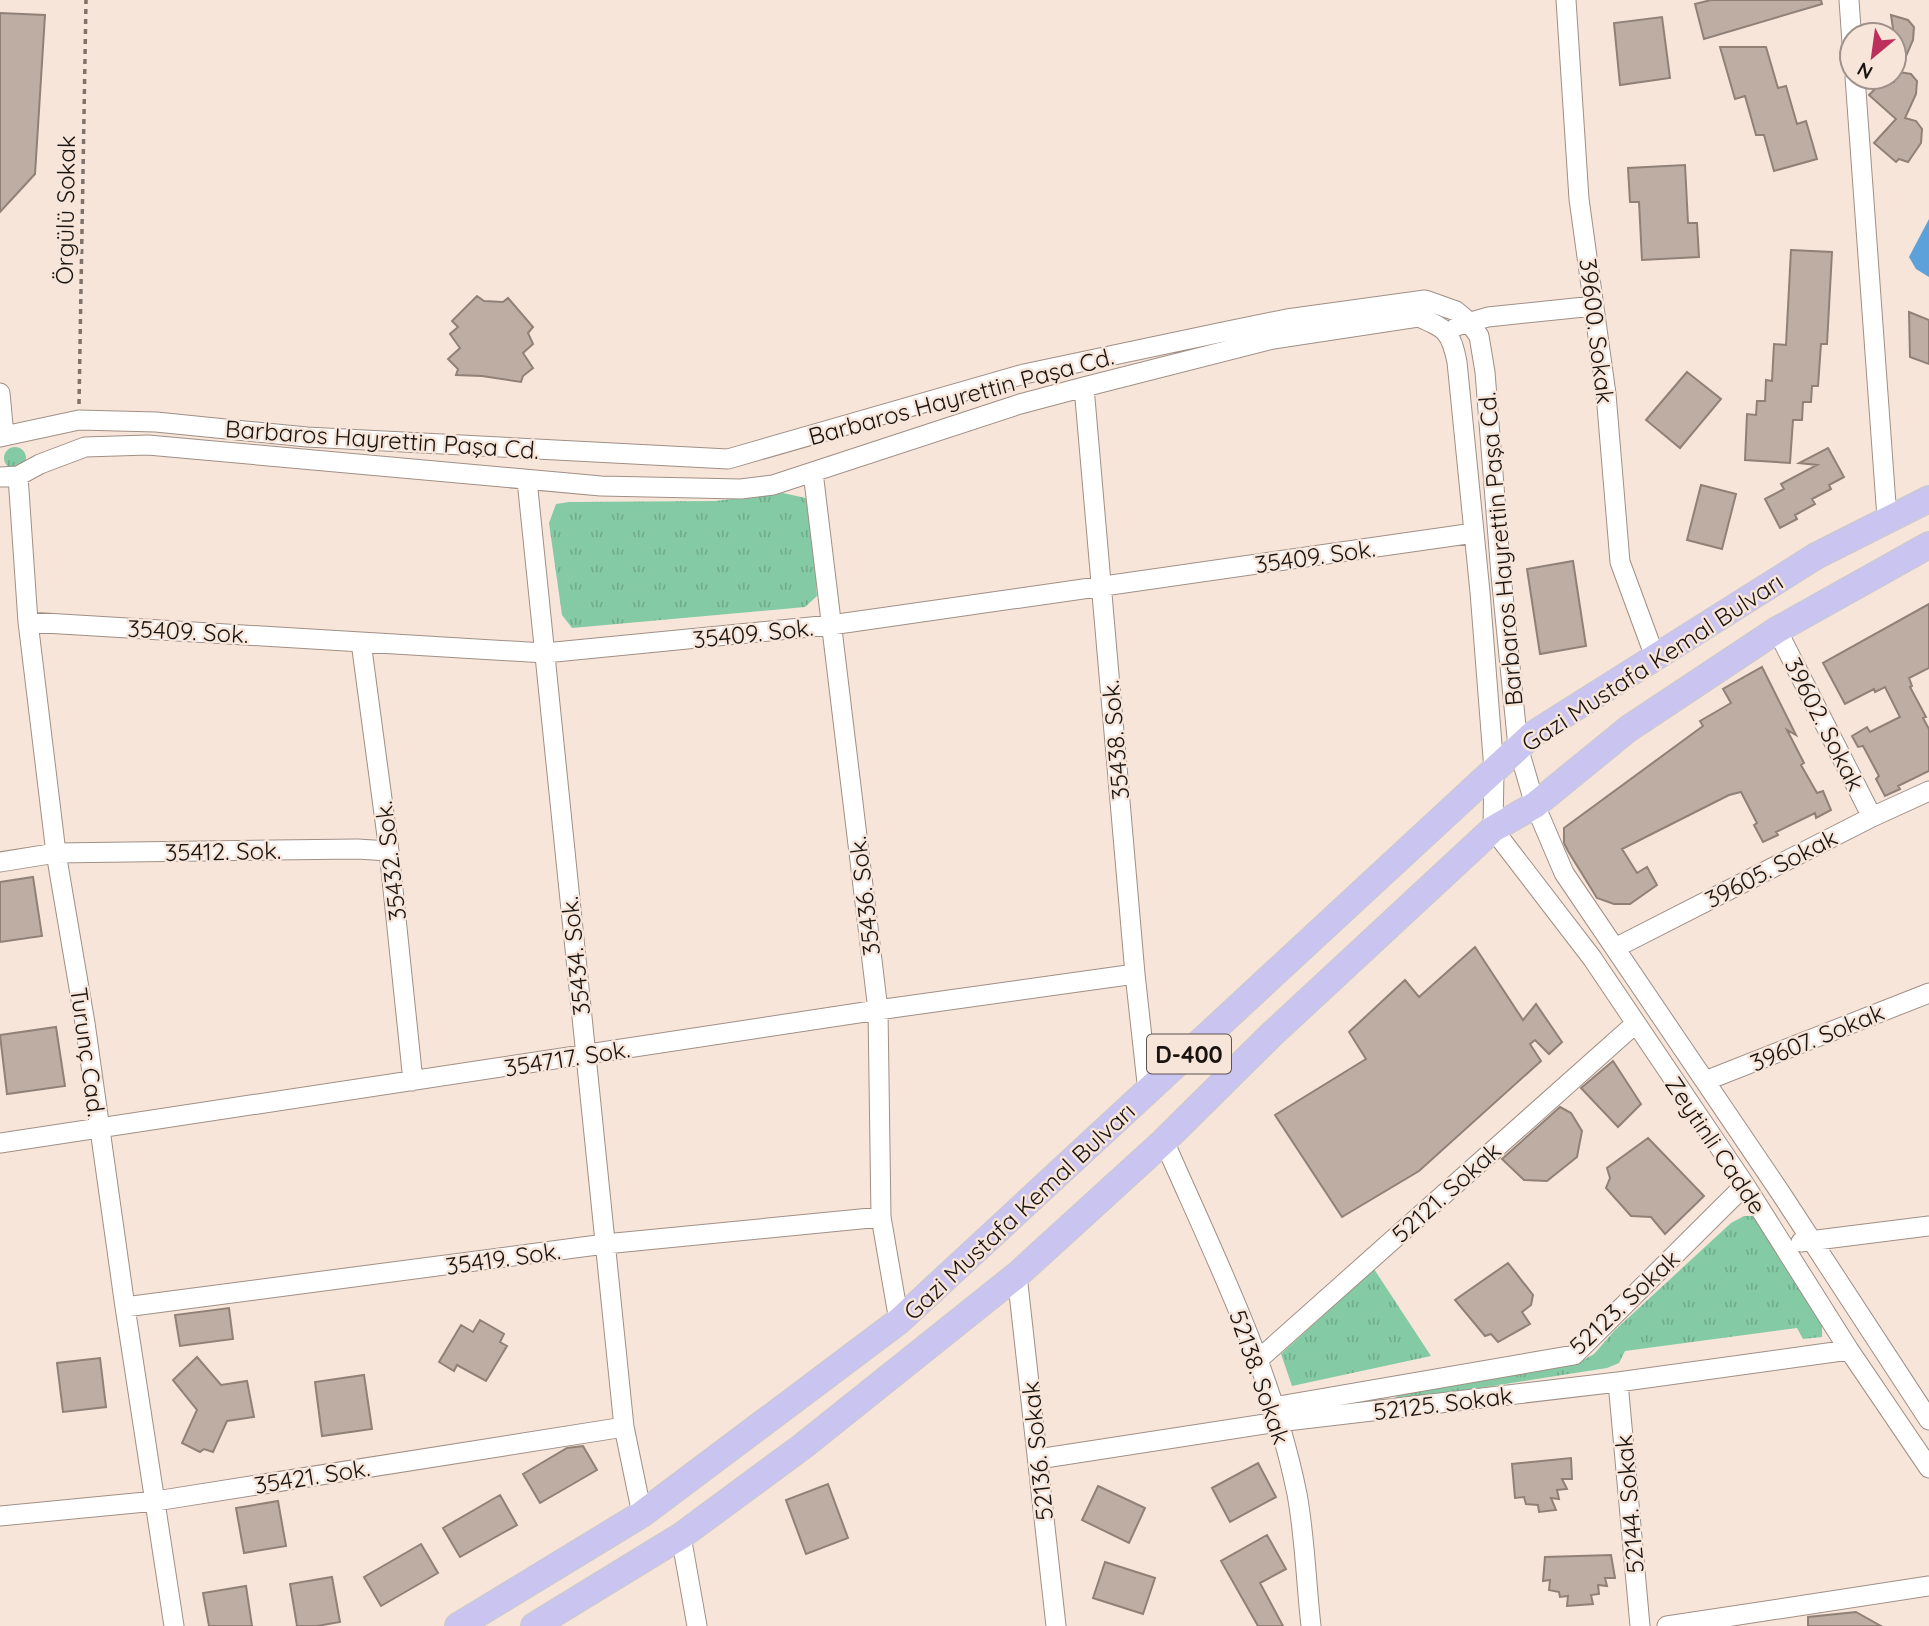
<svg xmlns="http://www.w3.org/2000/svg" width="1929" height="1626" viewBox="0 0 1929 1626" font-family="Quicksand,sans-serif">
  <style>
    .grass { fill: url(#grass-tufts) }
    .water { fill: #5ca1d9 }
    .building { fill: #beada2; stroke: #908076; stroke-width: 2 }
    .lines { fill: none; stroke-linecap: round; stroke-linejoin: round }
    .minor-casing { stroke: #a08f85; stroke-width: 21 }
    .highway-casing { stroke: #cdcbca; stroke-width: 28 }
    .path { stroke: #7e726b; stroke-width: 3.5; stroke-dasharray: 5 5; stroke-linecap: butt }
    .minor { stroke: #fff; stroke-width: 19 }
    .highway { stroke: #c9c4f0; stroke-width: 26 }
    .labels { text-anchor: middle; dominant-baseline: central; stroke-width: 5; stroke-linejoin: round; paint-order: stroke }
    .shield { fill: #f7e5da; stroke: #5c534d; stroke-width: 2 }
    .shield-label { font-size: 23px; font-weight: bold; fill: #1a1410 }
    .street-label { font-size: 24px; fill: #1a1410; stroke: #f7e5da }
  </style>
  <defs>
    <pattern id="grass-tufts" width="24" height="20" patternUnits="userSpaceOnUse" patternTransform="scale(1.75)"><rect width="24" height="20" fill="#84cba5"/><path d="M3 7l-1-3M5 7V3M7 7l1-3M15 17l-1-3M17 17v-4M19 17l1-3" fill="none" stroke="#71ad8d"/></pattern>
  </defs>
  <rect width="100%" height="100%" fill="#f7e5da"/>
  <!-- grass -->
  <path class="grass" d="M4 458a11 11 0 1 1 22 0a11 11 0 1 1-22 0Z
    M783,493L810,499L817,596L805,607L572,628L562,615L549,523L556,504L569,502L715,501Z
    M1744,1216H1755L1822,1322V1337L1803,1339L1797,1328L1625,1351L1619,1363L1607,1368L1397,1401L1396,1393L1580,1362L1594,1354L1615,1330L1731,1223Z
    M1374,1269L1431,1356L1292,1386L1281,1354Z"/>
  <!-- water -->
  <path class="water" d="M1929,219V277L1916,269L1909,257Z"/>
  <!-- building -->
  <path class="building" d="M1711,0H1821L1822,4L1704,39L1695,4Z
    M0,13L45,15L35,174L0,212Z
    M1891,15L1908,20L1914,27L1913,40L1899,72L1911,74L1917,81L1916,94L1905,118L1916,121L1922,129L1921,143L1908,162L1899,159L1896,162L1874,143L1896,119L1869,95L1881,83L1894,82V35Z
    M1662,17L1670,78L1620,85L1614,23Z
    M1720,47H1766L1778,88L1786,86L1797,124L1806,121L1817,159L1774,171L1764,135H1756L1745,96L1735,99Z
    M1685,165L1688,223H1697L1699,257L1642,260L1639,202H1630L1628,168Z
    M1791,250L1832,252L1827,344H1821L1818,386H1812L1811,402H1803L1802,420H1793L1790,463L1745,460L1747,414L1756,415L1757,401H1765L1766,380L1772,381L1774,344L1786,345Z
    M477,296L484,301L503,302L508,298L533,327L528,333L533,344L523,353L533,368L523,376L521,382L482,376L456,375L458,369L448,359L460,348L450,334L458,327L452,321Z
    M1909,312L1929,320V364L1910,357Z
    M1687,372L1721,399L1680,448L1646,420Z
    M1828,448L1844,477L1829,485L1831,489L1812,499L1815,504L1795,515L1797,519L1780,528L1765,499L1784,489L1781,484L1817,465L1799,463Z
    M1701,485L1736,494L1722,549L1687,540Z
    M1573,561L1586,646L1540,654L1527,569Z
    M1929,604V668L1909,678L1912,686L1910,687L1926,717L1923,718L1929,729V771L1898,786L1900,789L1885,796L1876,779L1879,776L1863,746L1858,747L1852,736L1867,727L1870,732L1900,717L1885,687L1875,692L1874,689L1845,704L1823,663Z
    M1762,667L1796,735L1787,730L1804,763L1801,765L1817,793L1823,791L1831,810L1816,818L1815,813L1776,832L1778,835L1763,842L1754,825L1757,823L1741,792L1729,795L1622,849L1637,873L1647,867L1657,885L1630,904H1614L1597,898L1568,851L1564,843V828L1703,726L1700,721L1731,703L1723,689Z
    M33,877L42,936L0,942V882Z
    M1475,947L1523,1020L1536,1004L1562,1042L1549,1054L1535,1040L1530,1044L1541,1061L1419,1171L1342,1217L1275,1115L1366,1059L1349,1032L1405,980L1419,997Z
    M56,1027L65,1086L7,1094L0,1035Z
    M1613,1061L1641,1104L1618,1127L1581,1088Z
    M1560,1107L1571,1113L1582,1131L1577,1157L1547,1181L1524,1180L1502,1159Z
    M1648,1138L1704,1196L1665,1234L1651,1217L1631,1216L1606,1188L1610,1178L1607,1168Z
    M1508,1263L1533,1295L1531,1305L1522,1312L1530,1324L1498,1342L1491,1334L1485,1336L1455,1300Z
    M229,1308L233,1339L180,1346L175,1315Z
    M480,1320L504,1334L500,1342L507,1346L486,1381L457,1365L454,1371L439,1362L461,1325L473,1332Z
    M197,1357L221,1385L247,1381L254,1417L227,1421L213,1452L204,1449L200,1452L182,1443L197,1410L173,1380Z
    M100,1358L106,1407L63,1412L57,1363Z
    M364,1375L372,1429L322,1436L315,1382Z
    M583,1446L597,1470L540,1503L523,1474L567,1448Z
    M1571,1458L1572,1479H1562L1567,1489L1557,1490L1559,1499L1551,1498L1556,1510L1539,1512L1538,1505L1526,1504L1524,1497L1515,1498L1512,1464Z
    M1258,1463L1276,1497L1230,1522L1212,1488Z
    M828,1484L848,1538L806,1554L786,1500Z
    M1098,1486L1145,1508L1129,1543L1082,1520Z
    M500,1495L517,1525L460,1557L443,1528Z
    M278,1501L286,1546L244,1553L236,1508Z
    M1267,1535L1286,1569L1260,1583L1283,1626H1258L1221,1561Z
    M421,1544L438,1573L381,1606L364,1577Z
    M1611,1555L1615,1578H1605L1607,1586L1598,1585L1599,1594L1591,1595L1593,1604L1567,1606L1568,1596L1560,1597L1559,1592L1549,1590L1550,1580L1543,1581L1545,1557Z
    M1105,1562L1155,1578L1143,1614L1093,1598Z
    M332,1577L340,1622L317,1626H297L290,1584Z
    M246,1586L252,1626H209L203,1593Z
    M1856,1612L1881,1626H1808V1617Z"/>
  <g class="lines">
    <!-- minor casing -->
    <g class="minor-casing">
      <path id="minor" d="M1566,0L1579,199L1606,394L1620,562L1655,657
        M1849,0L1852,43
        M1855,77L1887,518
        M1457,326L1488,317L1594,306
        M1084,387L1135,974L1148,1092
        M0,393L4,436
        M0,437L79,420L156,422L307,437L728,459L1024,374L1223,332L1287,319L1425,300L1456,311L1468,321L1479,336L1485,372L1501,575L1518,747L1535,805L1564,873L1780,1192L1929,1420
        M813,472L878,1010L881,1217L899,1321
        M18,476L28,622L56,853L85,1023L125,1307L174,1626
        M0,477L18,476L40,464L85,447L148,445L601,486L741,489L773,485L1020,404L1084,387L1273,339L1418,317C1446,328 1451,332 1457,362L1480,592L1494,770L1493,829L1592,958L1745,1185L1849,1350L1929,1468
        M527,480L624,1427L642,1514
        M28,622L545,653L831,625L1474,533
        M1777,630L1872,817
        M361,642L389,851L413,1081
        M0,862L56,853L357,849L389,851
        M1615,948L1872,817L1929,791
        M1705,1081L1929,993
        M1164,1141C1214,1255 1272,1370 1297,1494C1305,1537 1306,1582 1311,1626
        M0,1143L878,1010L1135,974
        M1801,1242L1929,1226
        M1017,1275L1056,1626
        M125,1307L605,1244L881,1217
        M1258,1360L1635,1024
        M1618,1382L1640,1626
        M1273,1407L1574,1355L1745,1185
        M1038,1459L1278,1422L1618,1382L1849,1350
        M0,1516L156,1501L624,1427
        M681,1536L697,1626
        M1667,1626L1929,1586"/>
    </g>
    <!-- highway casing -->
    <g class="highway-casing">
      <path id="highway" d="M458,1626L642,1514L899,1321L1532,735L1816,556L1929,499
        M534,1626L681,1536L803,1446L1017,1275L1164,1141L1270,1036L1493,829L1535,805L1628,729L1777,630L1929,545"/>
    </g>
    <!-- path -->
    <path class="path" d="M79,404L86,0"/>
    <!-- minor -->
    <use href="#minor" class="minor"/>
    <!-- highway -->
    <use href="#highway" class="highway"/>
  </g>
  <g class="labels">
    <!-- shield labels -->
    <rect class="shield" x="1147" y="1034.5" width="84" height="39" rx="5"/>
    <g class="shield-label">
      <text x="1189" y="1054">D-400</text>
    </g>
    <!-- street labels -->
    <g class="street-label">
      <text transform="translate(65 210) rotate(-89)">Örgülü Sokak</text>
      <text transform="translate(1597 331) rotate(83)">39600. Sokak</text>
      <text transform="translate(961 396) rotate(-15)">Barbaros Hayrettin Paşa Cd.</text>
      <text transform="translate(382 439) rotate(4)">Barbaros Hayrettin Paşa Cd.</text>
      <text transform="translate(1500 549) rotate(-95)">Barbaros Hayrettin Paşa Cd.</text>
      <text transform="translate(1315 556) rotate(-8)">35409. Sok.</text>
      <text transform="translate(188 631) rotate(3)">35409. Sok.</text>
      <text transform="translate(753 633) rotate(-6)">35409. Sok.</text>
      <text transform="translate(1652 662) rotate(-33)">Gazi Mustafa Kemal Bulvarı</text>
      <text transform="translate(1825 724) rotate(63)">39602. Sokak</text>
      <text transform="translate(1115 740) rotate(-95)">35438. Sok.</text>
      <text transform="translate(223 851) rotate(-1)">35412. Sok.</text>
      <text transform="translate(390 861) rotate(-97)">35432. Sok.</text>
      <text transform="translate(1771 868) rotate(-27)">39605. Sokak</text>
      <text transform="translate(864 896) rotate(-97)">35436. Sok.</text>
      <text transform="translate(575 956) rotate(-96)">35434. Sok.</text>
      <text transform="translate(1817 1037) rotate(-22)">39607. Sokak</text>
      <text transform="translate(88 1052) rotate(82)">Turunç Cad.</text>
      <text transform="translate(567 1058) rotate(-9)">354717. Sok.</text>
      <text transform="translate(1716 1145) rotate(56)">Zeytinli Cadde</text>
      <text transform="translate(1446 1192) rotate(-42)">52121. Sokak</text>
      <text transform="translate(1019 1211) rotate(-43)">Gazi Mustafa Kemal Bulvarı</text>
      <text transform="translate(503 1258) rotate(-8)">35419. Sok.</text>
      <text transform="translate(1624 1302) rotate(-43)">52123. Sokak</text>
      <text transform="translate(1260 1377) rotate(71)">52138. Sokak</text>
      <text transform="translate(1443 1403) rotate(-7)">52125. Sokak</text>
      <text transform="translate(1037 1451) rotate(-96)">52136. Sokak</text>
      <text transform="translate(312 1476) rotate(-9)">35421. Sok.</text>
      <text transform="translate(1629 1504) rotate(-95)">52144. Sokak</text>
    </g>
  </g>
  <!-- north arrow -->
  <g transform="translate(1873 56) rotate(209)"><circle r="33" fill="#f7e5da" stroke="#9f9189" stroke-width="2"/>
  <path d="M0-5L12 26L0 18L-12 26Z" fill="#bc2e5b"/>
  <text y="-10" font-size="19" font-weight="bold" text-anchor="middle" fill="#1a1410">N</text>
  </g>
</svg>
